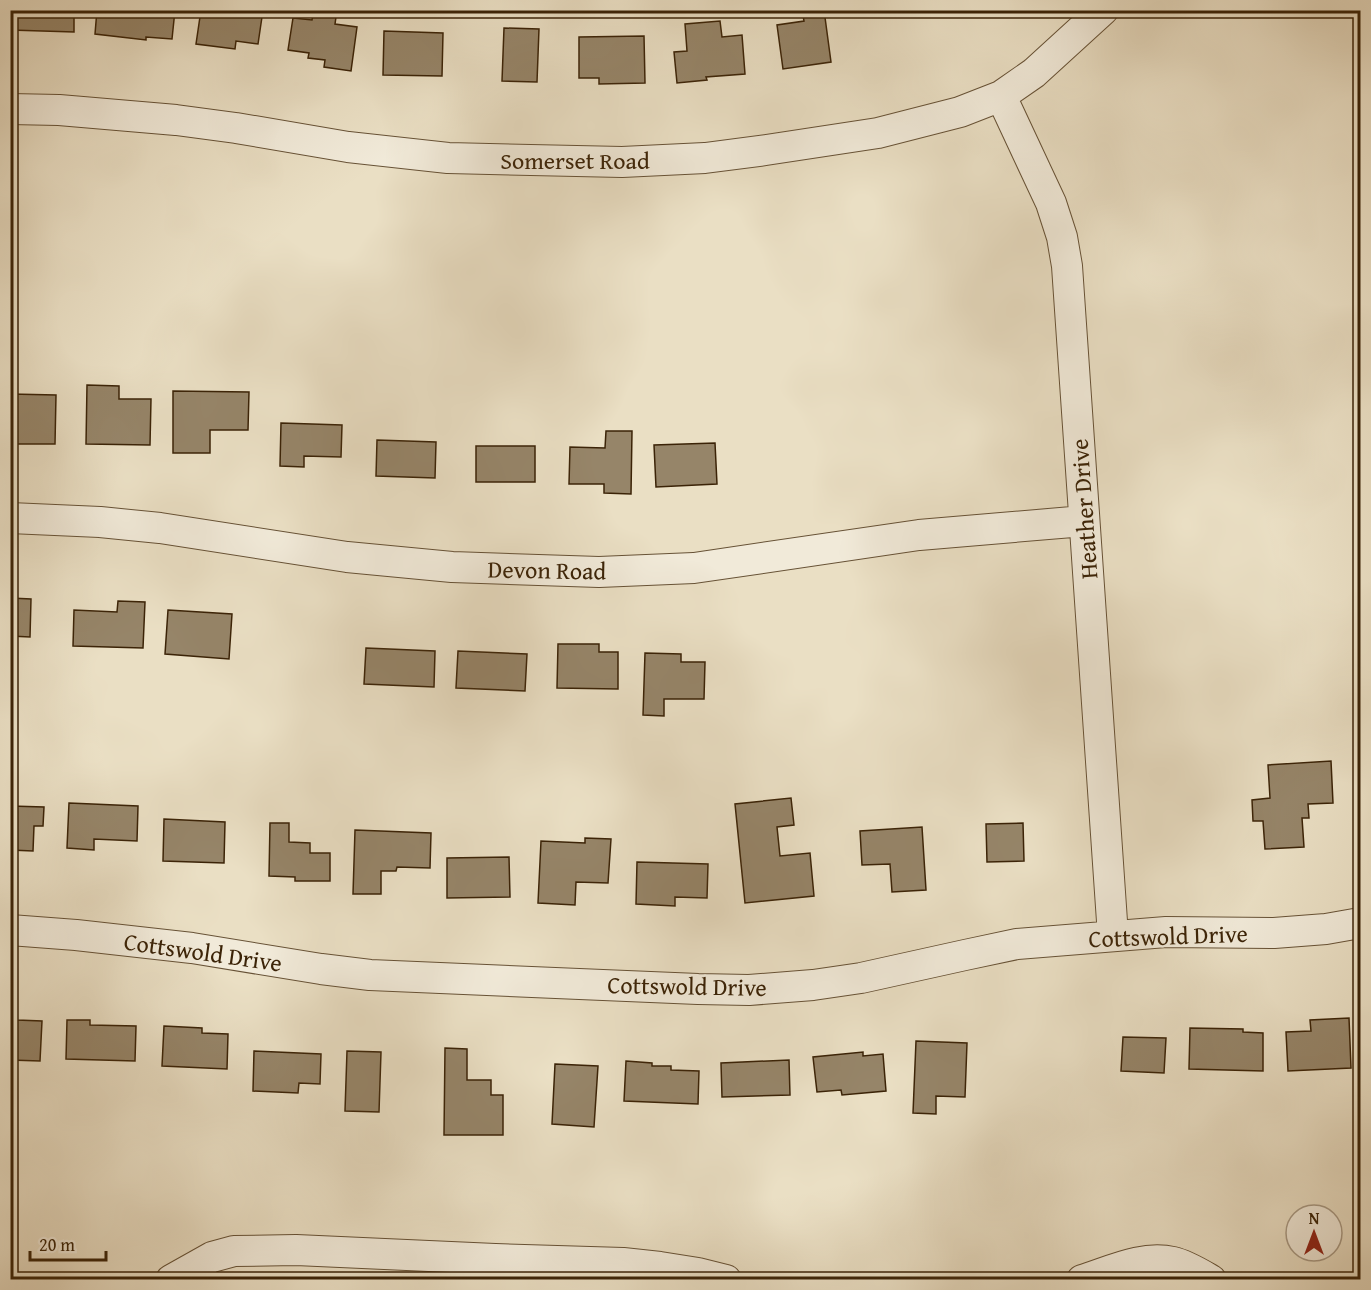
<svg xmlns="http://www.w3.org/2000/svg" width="1371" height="1290" viewBox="0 0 1371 1290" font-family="'Gentium Book Plus',serif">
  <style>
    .building { fill: #968569; stroke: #3b2307; stroke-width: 1.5 }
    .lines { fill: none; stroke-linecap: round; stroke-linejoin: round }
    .minor-casing { stroke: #675236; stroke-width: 32 }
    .minor { stroke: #f1ead9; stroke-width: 30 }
    .labels { text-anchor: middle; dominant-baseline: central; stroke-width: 4.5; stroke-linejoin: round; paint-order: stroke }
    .street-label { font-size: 24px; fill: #3b2307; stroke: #f1ead9 }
  </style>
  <rect width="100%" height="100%" fill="#eadfc4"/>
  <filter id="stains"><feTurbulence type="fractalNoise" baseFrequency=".00333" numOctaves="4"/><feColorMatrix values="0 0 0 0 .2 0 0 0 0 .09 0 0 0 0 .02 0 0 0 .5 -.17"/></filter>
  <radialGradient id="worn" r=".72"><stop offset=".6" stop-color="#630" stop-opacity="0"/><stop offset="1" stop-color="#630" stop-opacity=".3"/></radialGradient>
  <!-- building -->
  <path class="building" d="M10,10H74V32L10,30Z
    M97,10H175L172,39L146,37V40L95,34Z
    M201,10H263L258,44L236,41L235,49L196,44Z
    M314,10H337L335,24L357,27L351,71L324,67L325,60L308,58L309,53L288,50L293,18L312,20Z
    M802,10H824L831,62L783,69L777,25L804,21Z
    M720,21L722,37L742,35L745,74L706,77L707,80L677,83L674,52L687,51L685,24Z
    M504,28L539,29L537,82L502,81Z
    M384,31L443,33L442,76L383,75Z
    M644,36L645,83L599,84V78H579V37Z
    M87,385L119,386V399H151L150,445L86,444Z
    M173,391L249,392L248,430H210V453H173Z
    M10,394L56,395L55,444H17V431H10Z
    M281,423L342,425L341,457L304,456V467L280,466Z
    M606,431H632L631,494L604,493V484H569L570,447L605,448Z
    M377,440L436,442L435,478L376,476Z
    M715,443L717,484L656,487L654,445Z
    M476,446H535V482H476Z
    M10,598L31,599L30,637L10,636Z
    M118,601L145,602L143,648L73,646L74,610L117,612Z
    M168,610L232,614L229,659L165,654Z
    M558,644H599V652H618V689L557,688Z
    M366,648L435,651L434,687L364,684Z
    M458,651L527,654L525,691L456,688Z
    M645,653L681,654V662H705L704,699H664V716L643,715Z
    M1331,761L1333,803L1308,804L1309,818H1302L1304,847L1265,849L1263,821H1253L1252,800L1270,798L1268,765Z
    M791,798L794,825L777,827L780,856L810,853L814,896L745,903L735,804Z
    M69,803L138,806L137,841L94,839V850L67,848Z
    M10,806L44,807L43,826H34L33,851L10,850Z
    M164,819L225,822L224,863L163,861Z
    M270,823H289V842L310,843V853H330V881H295V877L269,876Z
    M1023,823L1024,861L987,862L986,824Z
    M922,827L926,890L892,892L890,864L862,865L860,831Z
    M355,830L431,833L430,868L397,867L396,871H381V894H353Z
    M585,838L611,839L608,883L576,882L575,905L538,903L541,841L585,843Z
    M509,857L510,897L447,898V858Z
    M637,862L708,864L707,898L675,897V906L636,904Z
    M10,1017H17V1020L42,1021L40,1061L10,1060Z
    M1349,1018L1351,1068L1288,1071L1286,1032L1311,1031L1310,1020Z
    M67,1020H90V1025L136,1026L135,1061L66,1059Z
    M164,1026L202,1028V1033L228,1034L227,1069L162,1066Z
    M1190,1028L1243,1029V1032L1263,1033V1071L1189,1069Z
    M1123,1037L1166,1038L1164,1073L1121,1071Z
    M916,1041L967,1043L965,1097L936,1096V1114L913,1113Z
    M445,1048L467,1049V1080H491V1095H503V1135H444Z
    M254,1051L321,1054L320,1084L299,1083L298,1093L253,1091Z
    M347,1051L381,1052L379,1112L345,1111Z
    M863,1052V1056L883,1054L886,1091L842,1095L841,1090L817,1092L813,1057Z
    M789,1060L790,1095L722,1097L721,1063Z
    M626,1061L652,1063V1066H671V1070L699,1071L698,1104L624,1101Z
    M555,1064L598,1066L594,1127L552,1124Z"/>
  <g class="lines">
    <!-- minor casing -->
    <g class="minor-casing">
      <path id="minor" d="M1001,96L1051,203L1062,237L1067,266L1113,936
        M10,109L59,110L176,120L236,128L348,147L448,158L622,162L705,158L766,150L878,133L960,112L1001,96L1034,73L1103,10
        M10,518L100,522L160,528L347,557L452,567L599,572L694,568L919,535L1084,521
        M10,930L76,935L192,948L321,969L370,975L698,989L749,990L813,985L861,978L965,955L1017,944L1166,932L1274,933L1326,929L1360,923
        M171,1280L212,1257L234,1251L296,1250L495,1259L623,1263L660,1267L698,1273L726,1280
        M1082,1280C1111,1271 1142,1255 1173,1262C1186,1265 1199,1273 1211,1280"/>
    </g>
    <!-- minor -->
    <use href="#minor" class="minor"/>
  </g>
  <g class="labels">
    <!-- street labels -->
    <g class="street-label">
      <text x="575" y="160">Somerset Road</text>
      <text transform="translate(1084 509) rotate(-94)">Heather Drive</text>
      <text transform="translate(547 570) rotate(1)">Devon Road</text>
      <text transform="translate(1168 936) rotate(-2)">Cottswold Drive</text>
      <text transform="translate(203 952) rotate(8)">Cottswold Drive</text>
      <text transform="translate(687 986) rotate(1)">Cottswold Drive</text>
    </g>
  </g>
  <!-- margin -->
  <rect width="1371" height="1290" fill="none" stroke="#eadfc4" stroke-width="36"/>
  <rect x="12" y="12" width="1347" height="1266" fill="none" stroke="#3b2307" stroke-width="3"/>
  <rect x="18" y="18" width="1335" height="1254" fill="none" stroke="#3b2307" stroke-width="1.5"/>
  <!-- north arrow -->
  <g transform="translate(1314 1233)"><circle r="28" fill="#f1ead9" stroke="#a89a85" stroke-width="1.5"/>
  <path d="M0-4.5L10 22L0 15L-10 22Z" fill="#8f2418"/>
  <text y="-9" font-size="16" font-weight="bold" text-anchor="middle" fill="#3b2307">N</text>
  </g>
  <!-- scale -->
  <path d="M30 1251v9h76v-9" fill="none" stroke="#3b2307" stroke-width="3"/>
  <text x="39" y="1251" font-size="18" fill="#3b2307" stroke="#f1ead9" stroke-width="4.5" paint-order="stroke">20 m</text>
  <rect width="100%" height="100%" filter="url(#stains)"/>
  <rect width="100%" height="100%" fill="url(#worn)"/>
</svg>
